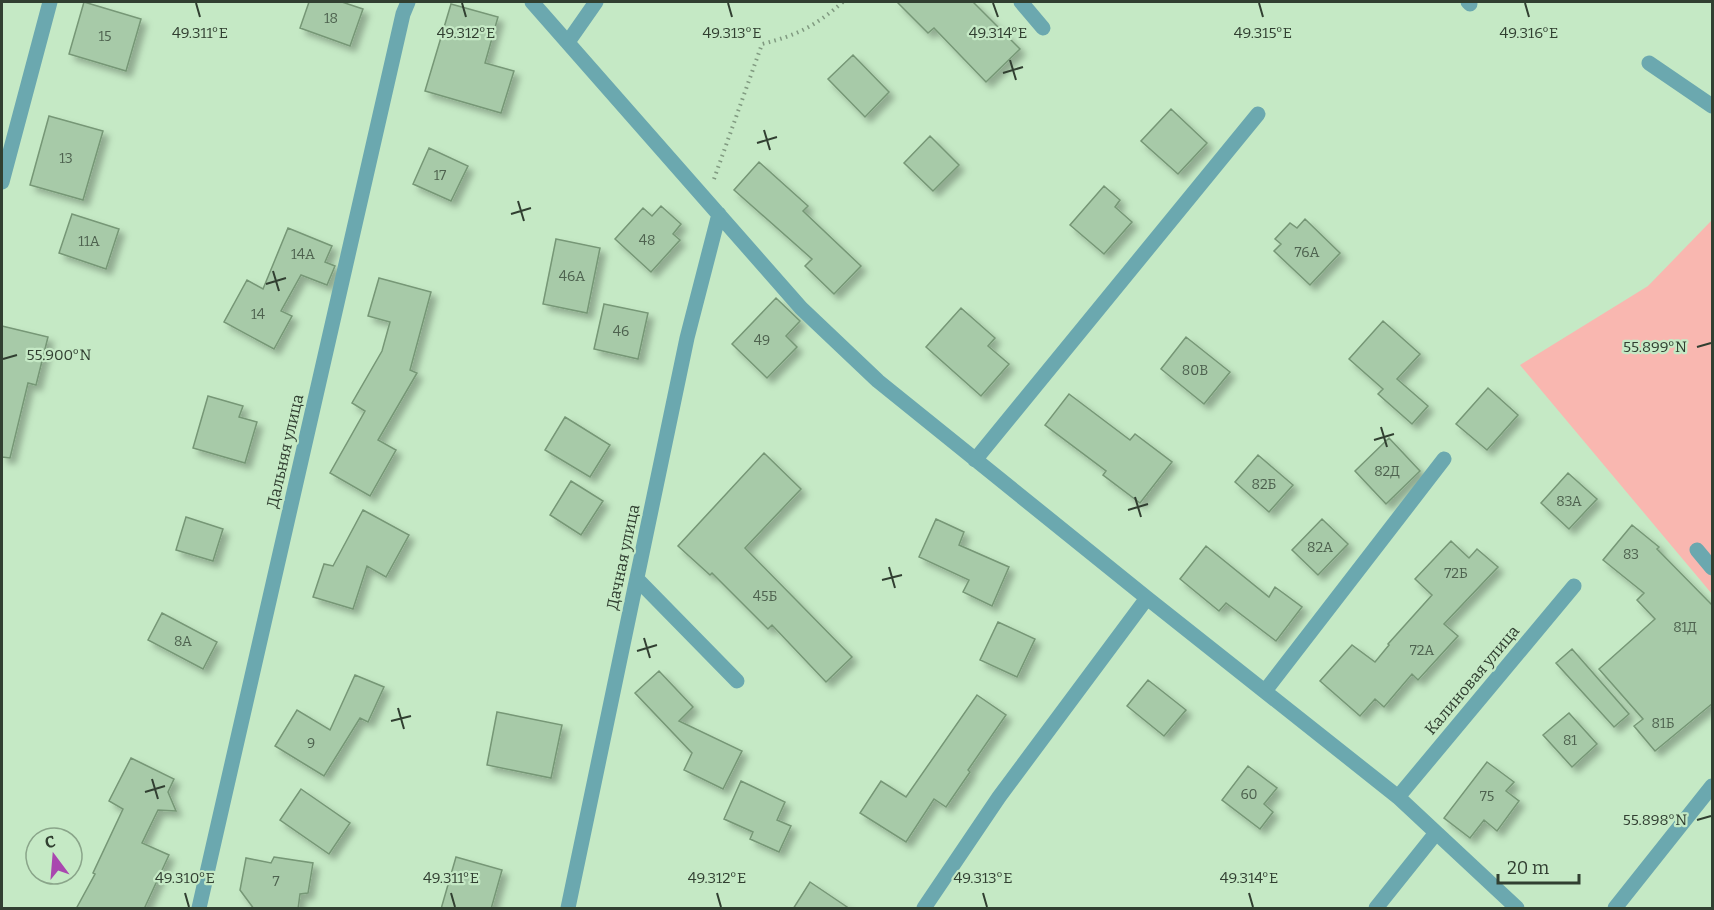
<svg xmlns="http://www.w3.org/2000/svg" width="1714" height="910" viewBox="0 0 1714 910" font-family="Bitter,serif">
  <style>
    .green { fill: #f9b7b0 }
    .building { fill: #a7caa8; stroke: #769776; stroke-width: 1.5; filter: url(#shadow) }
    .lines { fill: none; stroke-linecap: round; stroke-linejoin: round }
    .path { stroke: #809a80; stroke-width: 4; stroke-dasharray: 1.5 4.5; stroke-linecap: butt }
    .minor { stroke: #6ba8af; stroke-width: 15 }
    .ticks { fill: none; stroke: #313f31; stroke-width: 2 }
    .labels { text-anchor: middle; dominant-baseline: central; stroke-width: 4.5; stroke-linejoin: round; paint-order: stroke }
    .number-label { font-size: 14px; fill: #4e624f }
    .street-label { font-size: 16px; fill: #313f31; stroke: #c5e9c5 }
    .ticks-label { font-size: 15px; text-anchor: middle; fill: #313f31; stroke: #c5e9c5; stroke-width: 4.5; stroke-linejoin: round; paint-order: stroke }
  </style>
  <defs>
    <filter id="shadow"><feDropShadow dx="5.5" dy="5.5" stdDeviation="3" flood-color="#0004"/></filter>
  </defs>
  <rect width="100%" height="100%" fill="#c5e9c5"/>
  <!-- green -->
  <path class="green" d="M1712,220V594L1520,365L1648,286Z"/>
  <!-- building -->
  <path class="building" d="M84,2L141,19L126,71L69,54Z
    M309,2H342L363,9L350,46L300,28Z
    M897,2H973L1020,49L986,82L934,28L928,33Z
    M451,4L498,17L485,63L514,71L501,113L425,91Z
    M853,55L889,92L865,117L828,79Z
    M1171,109L1207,143L1178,174L1141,141Z
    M49,116L103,131L83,200L30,185Z
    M930,136L959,165L933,191L904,163Z
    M429,148L468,166L451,201L413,184Z
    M759,162L808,206L803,211L861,266L834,294L805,266L812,259L734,190Z
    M1104,186L1120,200L1115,207L1132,222L1104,254L1070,225Z
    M661,206L681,224L673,234L680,240L651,272L615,239L643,208L652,216Z
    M72,214L119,229L106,269L59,253Z
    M1305,219L1340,253L1310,285L1274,251L1281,244L1275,239L1290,223L1297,228Z
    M288,228L332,246L325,262L335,266L327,285L301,275L281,311L292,316L274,349L224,322L247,280L263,289Z
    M556,239L600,248L587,313L543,304Z
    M379,278L431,292L410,370L417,373L378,440L396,450L370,496L330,473L365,411L352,403L382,351L390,322L368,316Z
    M776,298L800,321L786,336L797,347L767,378L732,344Z
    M604,304L648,313L638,359L594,349Z
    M961,308L995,338L988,346L1009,364L981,396L926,347Z
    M1383,321L1420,354L1397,379L1428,406L1412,424L1378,394L1383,389L1349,359Z
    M2,326L48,337L36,385L28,383L10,458L2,457Z
    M1186,337L1230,372L1204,404L1161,369Z
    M1488,388L1518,415L1487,450L1456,424Z
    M1069,394L1130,440L1135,434L1172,462L1140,503L1103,475L1106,471L1045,425Z
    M208,396L243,406L239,417L257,422L245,463L193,448Z
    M565,417L610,445L590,477L545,450Z
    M1389,438L1420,471L1386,504L1355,471Z
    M764,453L801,489L745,548L852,657L826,682L772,625L768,629L712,573L710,575L678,546Z
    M1258,455L1293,485L1269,512L1235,482Z
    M1568,473L1597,499L1569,529L1541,503Z
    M571,481L603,501L581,535L550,515Z
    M363,510L409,535L386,577L367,566L353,609L313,597L324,564L333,566Z
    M186,517L223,529L213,561L176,550Z
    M936,519L964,532L959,545L1009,567L992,606L963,592L969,580L919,557Z
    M1322,519L1348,544L1318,575L1292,550Z
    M1632,525L1659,547L1657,549L1713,606V703L1655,751L1634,726L1643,719L1599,669L1655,619L1637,600L1644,593L1603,560Z
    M1451,541L1469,558L1477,549L1498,567L1444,624L1458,636L1418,680L1412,674L1384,707L1375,699L1360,716L1320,681L1352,645L1375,662L1389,645L1388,644L1432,595L1415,579Z
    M1206,546L1269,597L1275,587L1302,607L1276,641L1226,603L1219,611L1180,579Z
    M162,613L217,642L203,669L148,640Z
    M998,622L1035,639L1017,677L980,660Z
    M1572,649L1629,714L1614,727L1556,663Z
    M659,671L693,707L679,721L742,751L723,789L684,770L692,753L635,693Z
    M355,675L384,687L368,722L360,718L324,776L275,746L297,710L330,730Z
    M1148,680L1186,710L1164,736L1127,706Z
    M977,695L1006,715L968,770L970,772L946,807L934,799L906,842L860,813L881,781L906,797Z
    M497,712L562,725L551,778L487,765Z
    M1569,713L1597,744L1572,767L1543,735Z
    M131,758L174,779L168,792L176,811L158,810L142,843L169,855L144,909H76L95,874L93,873L123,809L109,801Z
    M1487,762L1514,782L1506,791L1519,801L1497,831L1484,820L1470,838L1444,818Z
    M1248,766L1277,788L1264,804L1273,812L1260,829L1222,800Z
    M741,781L785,802L777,820L791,826L779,852L750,839L753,832L724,819Z
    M301,789L350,823L329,854L280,820Z
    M274,857L313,863L308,893L300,894L298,909H254L240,890L246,858L271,863Z
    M456,857L502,870L491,909H441Z
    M810,882L850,909H793Z"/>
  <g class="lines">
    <!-- path -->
    <path class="path" d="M714,179L762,44C798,35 815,26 843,2"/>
    <!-- minor -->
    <path class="minor" d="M532,2L801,308L878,381L1147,598L1398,797L1517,908
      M1021,2L1043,28
      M1468,2L1470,4
      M568,42L596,2
      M1649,63L1712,106
      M2,182L50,2
      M975,460L1258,114
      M1697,550L1712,568
      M637,579L737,681
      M1265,691L1444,459
      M1398,797L1574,586
      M199,908L403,14L408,2
      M568,908L687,338L719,214
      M924,908L999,797L1147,598
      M1376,908L1436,833
      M1615,908L1712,786"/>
  </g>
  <!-- ticks -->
  <path class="ticks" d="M196,3L200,17M462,3L466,17M728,3L732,17M993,3L998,17M1259,3L1263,17M1525,3L1529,17M1010,60L1016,80M1003,73L1023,67M764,130L770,150M757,143L777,137M518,201L524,221M511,214L531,208M273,271L279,291M266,284L286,278M1697,347L1711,343M3,359L17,355M1381,427L1387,447M1374,440L1394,434M1135,497L1141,517M1128,510L1148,504M889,567L895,588M882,580L902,575M644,638L650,658M637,651L657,645M398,708L404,729M391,721L411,716M152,779L158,799M145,792L165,786M1697,820L1711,816M185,893L189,907M451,893L455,907M717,893L721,907M983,893L987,907M1249,893L1253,907"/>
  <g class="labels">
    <!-- number labels -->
    <g class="number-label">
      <text x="331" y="18">18</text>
      <text x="105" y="36">15</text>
      <text x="66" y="158">13</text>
      <text x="440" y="175">17</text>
      <text x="647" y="240">48</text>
      <text x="89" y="241">11А</text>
      <text x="1307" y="252">76А</text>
      <text x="303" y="254">14А</text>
      <text x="572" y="276">46А</text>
      <text x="258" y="314">14</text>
      <text x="621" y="331">46</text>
      <text x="762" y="340">49</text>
      <text x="1195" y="370">80В</text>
      <text x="1387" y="471">82Д</text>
      <text x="1264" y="484">82Б</text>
      <text x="1569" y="501">83А</text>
      <text x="1320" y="547">82А</text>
      <text x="1631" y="554">83</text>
      <text x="1456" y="573">72Б</text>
      <text x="765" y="596">45Б</text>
      <text x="1685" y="627">81Д</text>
      <text x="183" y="641">8А</text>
      <text x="1422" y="650">72А</text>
      <text x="1663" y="723">81Б</text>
      <text x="1570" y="740">81</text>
      <text x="311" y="743">9</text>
      <text x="1249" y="794">60</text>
      <text x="1487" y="796">75</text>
      <text x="276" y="881">7</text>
    </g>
    <!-- street labels -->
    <g class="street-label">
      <text transform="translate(285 451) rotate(-77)">Дальняя улица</text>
      <text transform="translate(623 557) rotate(-78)">Дачная улица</text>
      <text transform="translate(1472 680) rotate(-50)">Калиновая улица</text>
    </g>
  </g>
  <g class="ticks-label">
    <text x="200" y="38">49.311°E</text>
    <text x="466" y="38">49.312°E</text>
    <text x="732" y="38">49.313°E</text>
    <text x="998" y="38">49.314°E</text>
    <text x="1263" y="38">49.315°E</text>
    <text x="1529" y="38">49.316°E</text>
    <text x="1655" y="352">55.899°N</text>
    <text x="59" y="360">55.900°N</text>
    <text x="1655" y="825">55.898°N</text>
    <text x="185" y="883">49.310°E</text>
    <text x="451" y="883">49.311°E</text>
    <text x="717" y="883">49.312°E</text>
    <text x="983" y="883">49.313°E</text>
    <text x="1249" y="883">49.314°E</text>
  </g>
  <!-- border -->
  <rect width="1714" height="910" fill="none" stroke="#313f31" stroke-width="6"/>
  <!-- north arrow -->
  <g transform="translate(54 856) rotate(344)"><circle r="28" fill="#c5e9c5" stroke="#8aa58a" stroke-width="1.5"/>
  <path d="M0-4.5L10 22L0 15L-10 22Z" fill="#a947af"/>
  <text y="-9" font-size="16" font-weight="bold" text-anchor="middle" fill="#313f31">С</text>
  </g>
  <!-- scale -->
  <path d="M1498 874v9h81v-9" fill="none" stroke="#313f31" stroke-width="3"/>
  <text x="1507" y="874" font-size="18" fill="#313f31" stroke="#c5e9c5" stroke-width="4.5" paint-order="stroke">20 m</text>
</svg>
